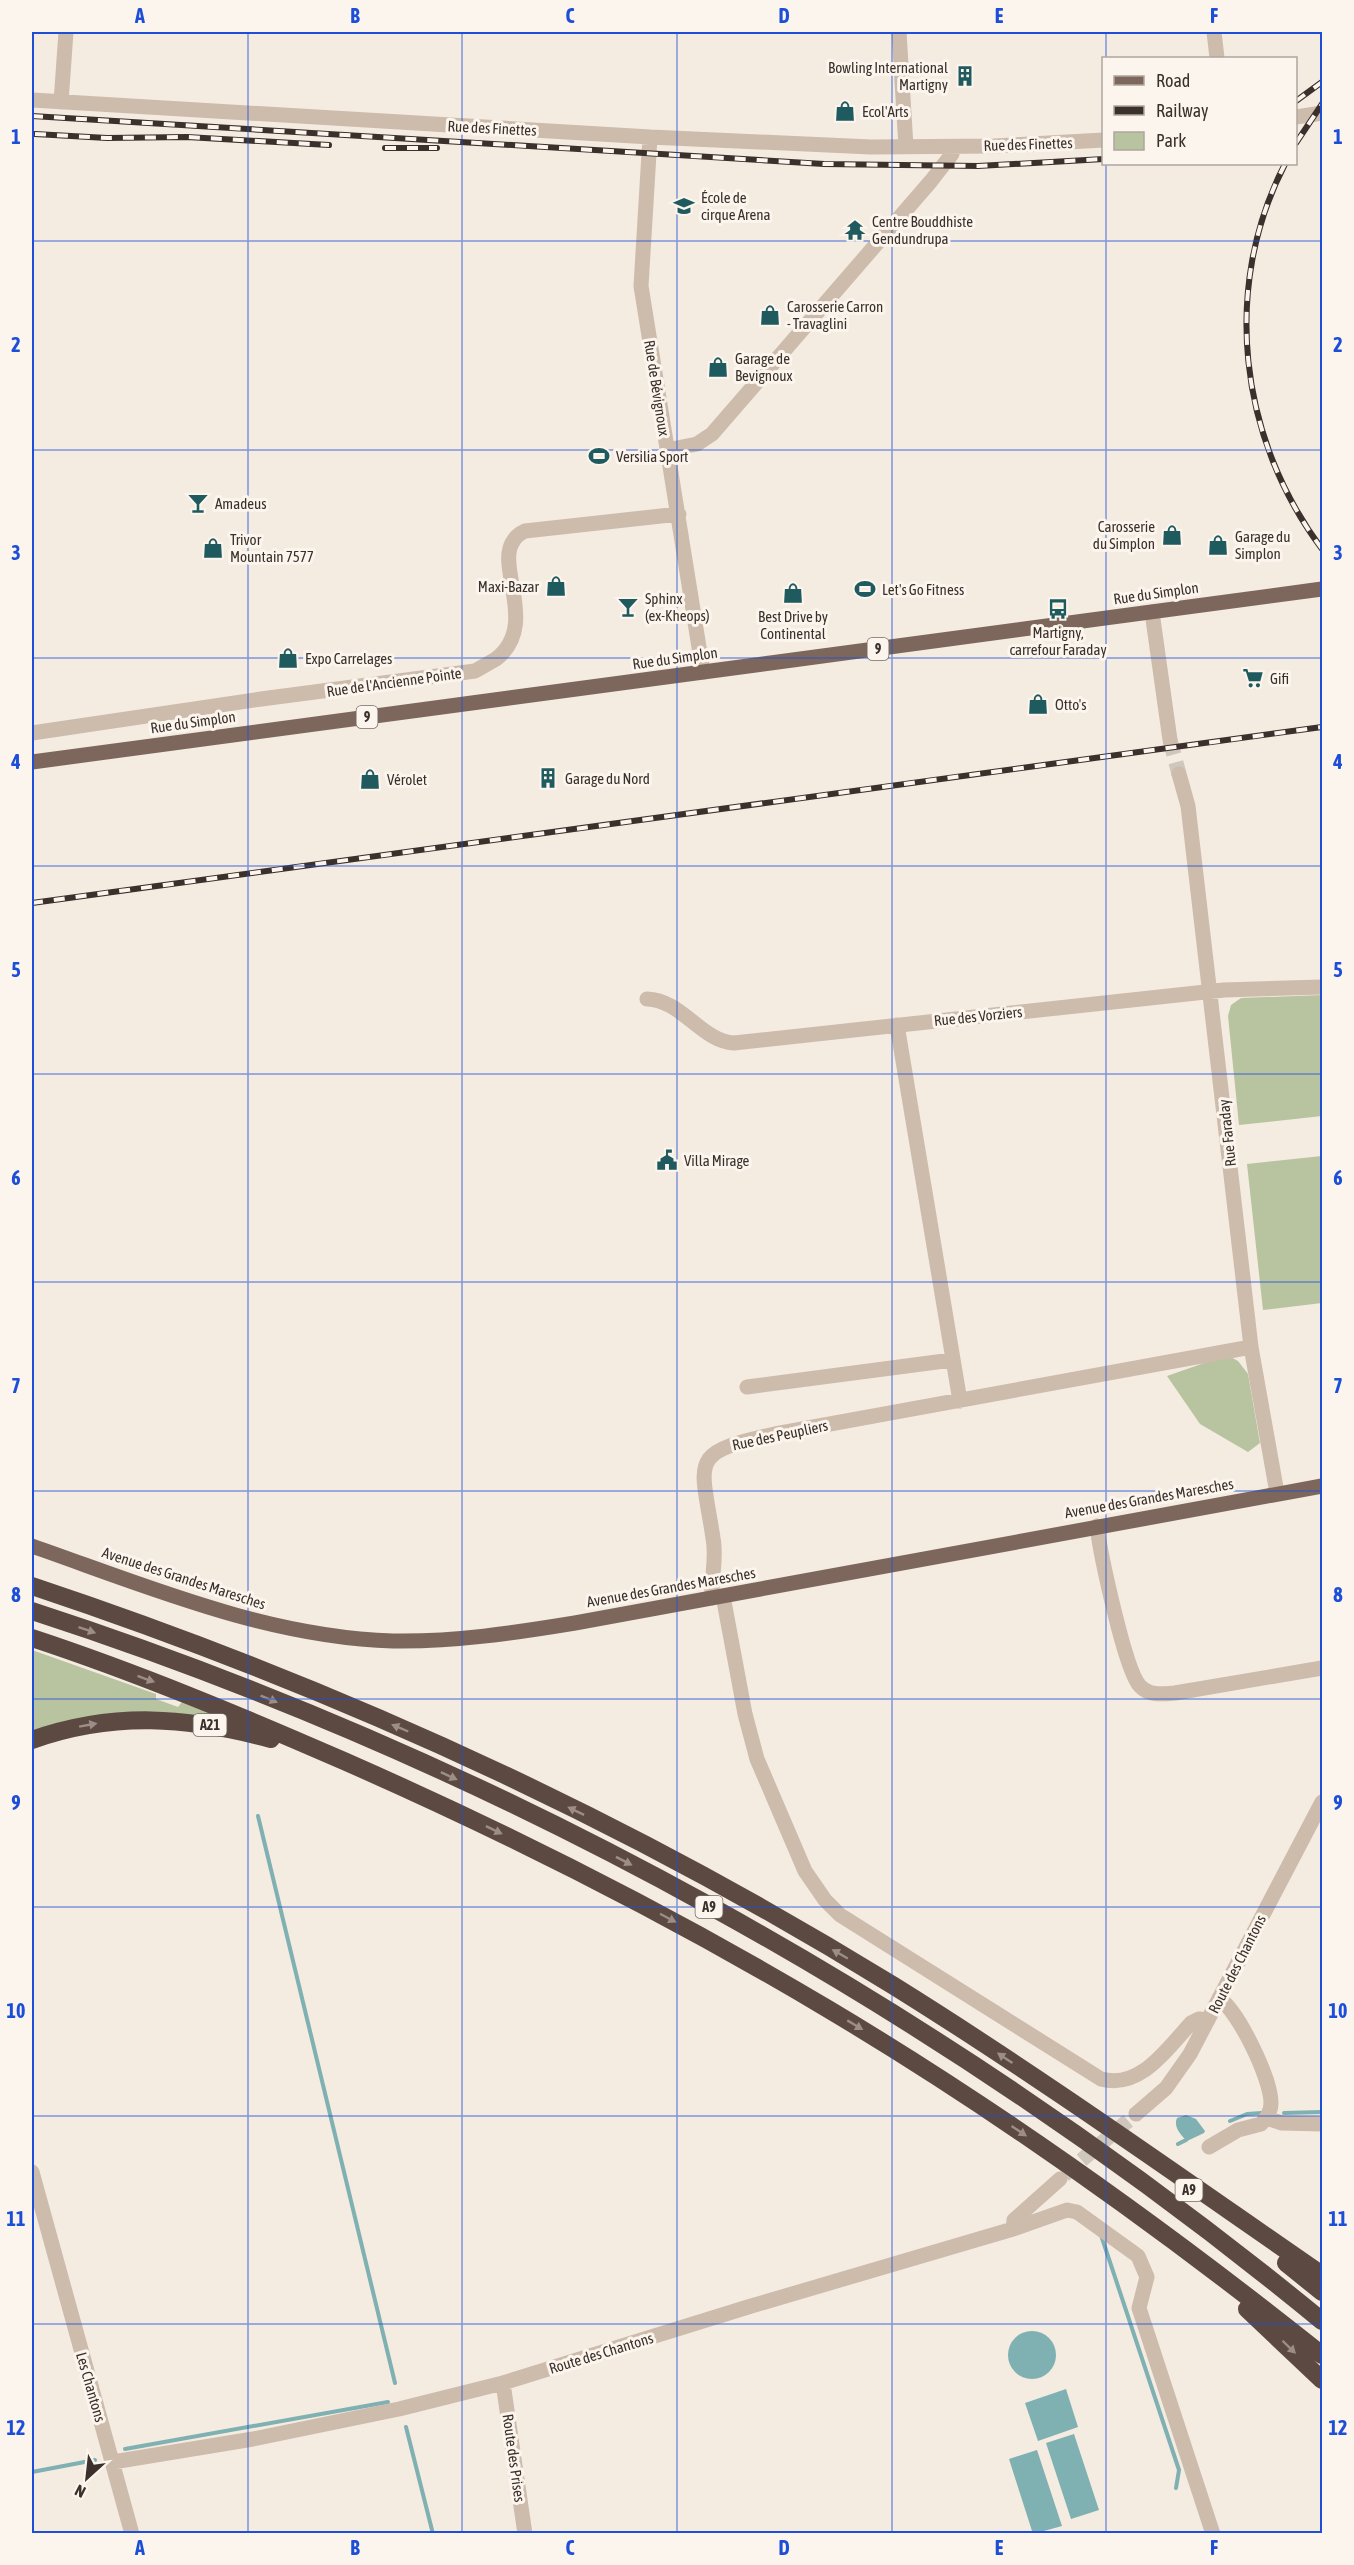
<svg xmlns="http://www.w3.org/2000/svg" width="1354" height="2565" viewBox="0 0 1354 2565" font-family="'Asap Condensed',sans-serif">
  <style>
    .green { fill: #b8c4a0 }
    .water { fill: #7fb0b2 }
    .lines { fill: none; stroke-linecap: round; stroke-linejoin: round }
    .stream { stroke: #7fb0b2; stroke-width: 4 }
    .minor-tunnel { stroke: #cfc6bd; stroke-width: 15; stroke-dasharray: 15 8; stroke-linecap: butt }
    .minor { stroke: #cdbbac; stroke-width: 15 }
    .major { stroke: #7d675c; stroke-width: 15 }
    .highway { stroke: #5c4a42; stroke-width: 18 }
    .rail-casing { stroke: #3b302b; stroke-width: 6 }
    .rail { stroke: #fbf5ee; stroke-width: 4; stroke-dasharray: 11; stroke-linecap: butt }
    .oneway { fill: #9c8e87 }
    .grid { fill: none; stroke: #1d4ed8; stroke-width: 1.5; stroke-opacity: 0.55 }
    .labels { text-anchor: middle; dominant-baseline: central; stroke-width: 6; stroke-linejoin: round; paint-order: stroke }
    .shield { fill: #fbf5ee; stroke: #756b66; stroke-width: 1.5 }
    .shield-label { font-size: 14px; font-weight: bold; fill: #3b302b }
    .poi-label { font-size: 15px; fill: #3b302b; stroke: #fbf5ee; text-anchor: start }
    .street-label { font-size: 15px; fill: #3b302b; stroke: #fbf5ee }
    .neatline { fill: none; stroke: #1d4ed8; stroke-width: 2 }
    .grid-label { font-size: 20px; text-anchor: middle; font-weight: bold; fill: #1d4ed8 }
  </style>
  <rect width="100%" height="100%" fill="#f4ebe1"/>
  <!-- green -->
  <path class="green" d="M1322,995V1116L1239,1125L1228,1016L1231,1005L1241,998Z
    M1322,1156V1303L1263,1310L1247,1164Z
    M1227,1355L1238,1361L1248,1374L1260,1443L1248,1452L1200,1424L1167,1376Z
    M32,1650L156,1694V1699L178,1707L182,1702L228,1719L32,1732Z"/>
  <!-- water -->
  <path class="water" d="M1186,2115L1196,2119L1205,2131L1204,2133L1187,2141C1181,2135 1173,2127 1177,2118Z
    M1008 2355a24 24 0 1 1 48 0a24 24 0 1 1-48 0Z
    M1066,2389L1078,2427L1038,2441L1025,2403Z
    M1074,2434L1099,2510L1071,2519L1046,2443Z
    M1037,2450L1062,2526L1033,2534L1009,2459Z"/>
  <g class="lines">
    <!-- stream -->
    <path class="stream" d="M258,1816L395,2383
      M1284,2113L1322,2112
      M1230,2121L1247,2114L1262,2113
      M1178,2144L1186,2140
      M1101,2235L1179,2470L1176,2488
      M406,2427L433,2534
      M125,2449L388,2402
      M32,2472L95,2460"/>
    <!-- minor-tunnel -->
    <path class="minor-tunnel" d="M1170,740L1179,774
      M1064,2175L1136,2114"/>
    <!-- minor -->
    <path class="minor" d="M899,32L906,147
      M1214,32L1217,58
      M32,100L650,137L871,147L994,146L1104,140
      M61,102L66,32
      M1296,117L1322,113
      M650,137L641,286L703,672
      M667,450L697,444L712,434L931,181L952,154L953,147
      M1152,612L1170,740
      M32,733L261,699L475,671C482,667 489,663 496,659C540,625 494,565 514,540C516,536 521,533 525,531L679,514
      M1179,774L1188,806L1251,1347L1277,1493
      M647,999C682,1000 701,1041 734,1043L1224,990L1322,987
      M897,1025L960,1401
      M747,1387L952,1360
      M1097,1526C1100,1552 1125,1671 1140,1686C1149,1696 1163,1694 1175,1693L1322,1668
      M723,1596L745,1714L757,1759L805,1871L825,1900L840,1915L1101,2079C1140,2090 1167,2049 1191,2023L1199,2019L1208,2020
      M712,1598C711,1578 717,1558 713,1538C701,1459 687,1453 775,1434L1251,1347
      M1136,2114L1166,2088L1190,2054L1322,1802
      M1266,2118L1282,2123L1322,2124
      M1209,2147L1238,2130L1261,2124C1267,2118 1271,2112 1271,2103C1271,2079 1239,2012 1219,1998
      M32,2172L132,2534
      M1013,2229L1067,2210L1077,2212L1138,2256L1147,2277L1139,2308L1213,2534
      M503,2383L525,2534
      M113,2462L253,2439L399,2409L503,2383L748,2307L1013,2229L1014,2220L1060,2179"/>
    <!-- major -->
    <path class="major" d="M32,762L1322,589
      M32,1546C149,1587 267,1637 393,1641C454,1642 514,1633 575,1623L1322,1486"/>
    <!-- highway -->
    <path class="highway" d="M32,1586C332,1686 624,1819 894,1986C1040,2077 1180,2177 1322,2275
      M32,1611C500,1763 942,2009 1322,2321
      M32,1638C138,1673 241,1716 344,1761C510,1834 672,1916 828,2009C1001,2112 1165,2230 1322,2355
      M32,1740C114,1711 188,1717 271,1739
      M1286,2263L1322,2292
      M1247,2309L1322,2380"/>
    <!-- rail casing -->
    <g class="rail-casing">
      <path id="rail" d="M1296,101L1322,82
        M32,116L824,164L978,166L1104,159
        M35,134L107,138L187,137L329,145
        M1296,143L1322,104
        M385,148H437
        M1285,164C1221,288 1239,438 1322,549
        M32,903L1322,727"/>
    </g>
    <!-- rail -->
    <use href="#rail" class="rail"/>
  </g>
  <!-- one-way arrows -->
  <defs><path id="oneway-solid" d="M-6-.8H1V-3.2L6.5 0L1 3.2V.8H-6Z" transform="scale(1.5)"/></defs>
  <g class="oneway">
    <use href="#oneway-solid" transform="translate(87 1630) rotate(19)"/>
    <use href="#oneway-solid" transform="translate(146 1679) rotate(20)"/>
    <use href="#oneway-solid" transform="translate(269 1699) rotate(22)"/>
    <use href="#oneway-solid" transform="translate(88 1725) rotate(-10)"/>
    <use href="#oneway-solid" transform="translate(400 1728) rotate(-157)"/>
    <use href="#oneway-solid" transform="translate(449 1776) rotate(25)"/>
    <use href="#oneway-solid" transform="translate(576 1811) rotate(-154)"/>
    <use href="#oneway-solid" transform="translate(494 1830) rotate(26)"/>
    <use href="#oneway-solid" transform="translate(624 1861) rotate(27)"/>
    <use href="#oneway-solid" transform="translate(668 1918) rotate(28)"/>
    <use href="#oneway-solid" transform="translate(840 1954) rotate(-150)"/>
    <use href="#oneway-solid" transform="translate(855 2025) rotate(31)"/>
    <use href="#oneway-solid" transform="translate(1005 2058) rotate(-146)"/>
    <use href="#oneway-solid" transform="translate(1019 2131) rotate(34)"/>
    <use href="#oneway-solid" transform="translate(1289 2347) rotate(44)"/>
  </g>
  <!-- grid -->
  <path class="grid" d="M248,32V2534M462,32V2534M677,32V2534M892,32V2534M1106,32V58M1106,164V2534M32,241H1322M32,450H1322M32,658H1322M32,866H1322M32,1074H1322M32,1282H1322M32,1491H1322M32,1699H1322M32,1907H1322M32,2116H1322M32,2324H1322"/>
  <!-- icons -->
  <defs>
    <g id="building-bare" transform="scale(1.62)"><path d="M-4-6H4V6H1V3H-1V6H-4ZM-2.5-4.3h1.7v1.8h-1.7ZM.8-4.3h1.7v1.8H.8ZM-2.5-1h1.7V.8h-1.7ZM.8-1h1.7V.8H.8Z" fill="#1f5a5e" stroke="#fbf5ee" stroke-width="2.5" paint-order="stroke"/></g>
    <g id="shop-bare" transform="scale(1.62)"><path d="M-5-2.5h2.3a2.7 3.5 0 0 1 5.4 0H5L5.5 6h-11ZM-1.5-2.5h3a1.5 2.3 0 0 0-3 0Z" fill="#1f5a5e" stroke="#fbf5ee" stroke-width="2.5" paint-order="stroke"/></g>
    <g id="school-bare" transform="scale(1.62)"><path d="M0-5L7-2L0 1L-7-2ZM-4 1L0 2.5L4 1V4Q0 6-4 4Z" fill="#1f5a5e" stroke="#fbf5ee" stroke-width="2.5" paint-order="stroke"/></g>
    <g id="temple-bare" transform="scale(1.62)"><path d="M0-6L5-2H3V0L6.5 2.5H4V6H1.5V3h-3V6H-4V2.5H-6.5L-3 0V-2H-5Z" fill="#1f5a5e" stroke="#fbf5ee" stroke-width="2.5" paint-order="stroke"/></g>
    <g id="stadium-bare" transform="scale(1.62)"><path d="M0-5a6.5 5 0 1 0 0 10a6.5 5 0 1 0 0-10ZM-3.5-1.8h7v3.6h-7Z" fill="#1f5a5e" stroke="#fbf5ee" stroke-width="2.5" paint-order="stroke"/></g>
    <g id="bar-bare" transform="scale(1.62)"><path d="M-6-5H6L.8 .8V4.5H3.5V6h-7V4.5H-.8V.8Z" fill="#1f5a5e" stroke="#fbf5ee" stroke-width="2.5" paint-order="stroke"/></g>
    <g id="bus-bare" transform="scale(1.62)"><path d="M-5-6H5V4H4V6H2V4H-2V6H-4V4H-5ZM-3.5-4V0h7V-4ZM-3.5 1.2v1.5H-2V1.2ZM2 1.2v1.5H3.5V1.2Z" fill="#1f5a5e" stroke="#fbf5ee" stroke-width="2.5" paint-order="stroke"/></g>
    <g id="supermarket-bare" transform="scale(1.62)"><path d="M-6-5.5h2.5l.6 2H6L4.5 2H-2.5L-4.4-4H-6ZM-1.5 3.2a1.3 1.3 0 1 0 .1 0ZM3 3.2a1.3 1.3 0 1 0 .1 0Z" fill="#1f5a5e" stroke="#fbf5ee" stroke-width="2.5" paint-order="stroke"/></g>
    <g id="civic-bare" transform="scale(1.62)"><path d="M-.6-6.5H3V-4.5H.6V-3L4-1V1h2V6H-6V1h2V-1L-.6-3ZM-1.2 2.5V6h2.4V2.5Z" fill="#1f5a5e" stroke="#fbf5ee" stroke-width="2.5" paint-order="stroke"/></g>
  </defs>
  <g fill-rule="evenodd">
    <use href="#building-bare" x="965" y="76"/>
    <use href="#shop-bare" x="845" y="111"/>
    <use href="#school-bare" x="684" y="206"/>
    <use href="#temple-bare" x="855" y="230"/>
    <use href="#shop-bare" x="770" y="315"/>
    <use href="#shop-bare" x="718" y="367"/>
    <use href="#stadium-bare" x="599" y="456"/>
    <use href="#bar-bare" x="198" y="503"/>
    <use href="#shop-bare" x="1172" y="535"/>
    <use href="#shop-bare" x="1218" y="545"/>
    <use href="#shop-bare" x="213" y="548"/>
    <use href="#shop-bare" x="556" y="586"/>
    <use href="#stadium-bare" x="865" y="589"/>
    <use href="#shop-bare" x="793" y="593"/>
    <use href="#bar-bare" x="628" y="607"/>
    <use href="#bus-bare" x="1058" y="609"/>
    <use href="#shop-bare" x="288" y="658"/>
    <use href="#supermarket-bare" x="1253" y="678"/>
    <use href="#shop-bare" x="1038" y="704"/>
    <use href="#building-bare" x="548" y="778"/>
    <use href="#shop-bare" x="370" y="779"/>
    <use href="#civic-bare" x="667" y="1160"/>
  </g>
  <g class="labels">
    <!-- shield labels -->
    <g class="shield">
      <rect x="867.5" y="638" width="21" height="22" rx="4.5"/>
      <rect x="356.5" y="706" width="21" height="22" rx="4.5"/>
      <rect x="193.5" y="1714" width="33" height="22" rx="4.5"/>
      <rect x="695.5" y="1896" width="27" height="22" rx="4.5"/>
      <rect x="1175.5" y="2179" width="27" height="22" rx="4.5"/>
    </g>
    <g class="shield-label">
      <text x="878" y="649">9</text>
      <text x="367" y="717">9</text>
      <text x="210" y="1725">A21</text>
      <text x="709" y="1907">A9</text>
      <text x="1189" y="2190">A9</text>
    </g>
    <!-- poi labels -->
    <g class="poi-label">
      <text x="948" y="67" text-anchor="end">Bowling International<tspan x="948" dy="17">Martigny</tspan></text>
      <text x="862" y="111">Ecol'Arts</text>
      <text x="701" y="197">École de<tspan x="701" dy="17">cirque Arena</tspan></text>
      <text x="872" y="221">Centre Bouddhiste<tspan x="872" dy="17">Gendundrupa</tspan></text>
      <text x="787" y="306">Carosserie Carron<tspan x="787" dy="17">- Travaglini</tspan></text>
      <text x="735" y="358">Garage de<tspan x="735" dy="17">Bevignoux</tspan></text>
      <text x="616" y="456">Versilia Sport</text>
      <text x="215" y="503">Amadeus</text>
      <text x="1155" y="526" text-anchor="end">Carosserie<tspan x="1155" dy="17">du Simplon</tspan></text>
      <text x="1235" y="536">Garage du<tspan x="1235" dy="17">Simplon</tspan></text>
      <text x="230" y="539">Trivor<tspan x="230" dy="17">Mountain 7577</tspan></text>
      <text x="539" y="586" text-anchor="end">Maxi-Bazar</text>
      <text x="882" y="589">Let's Go Fitness</text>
      <text x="645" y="598">Sphinx<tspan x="645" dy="17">(ex-Kheops)</tspan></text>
      <text x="793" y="616" text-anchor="middle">Best Drive by<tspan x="793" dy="17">Continental</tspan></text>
      <text x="1058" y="632" text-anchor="middle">Martigny,<tspan x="1058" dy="17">carrefour Faraday</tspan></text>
      <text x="305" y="658">Expo Carrelages</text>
      <text x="1270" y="678">Gifi</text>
      <text x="1055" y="704">Otto's</text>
      <text x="565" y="778">Garage du Nord</text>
      <text x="387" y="779">Vérolet</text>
      <text x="684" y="1160">Villa Mirage</text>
    </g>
    <!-- street labels -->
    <g class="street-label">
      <text transform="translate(492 128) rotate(3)">Rue des Finettes</text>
      <text transform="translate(1028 144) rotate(-2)">Rue des Finettes</text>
      <text transform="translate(657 388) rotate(81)">Rue de Bévignoux</text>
      <text transform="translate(1156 593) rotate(-8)">Rue du Simplon</text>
      <text transform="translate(675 658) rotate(-8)">Rue du Simplon</text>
      <text transform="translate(394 682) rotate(-8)">Rue de l'Ancienne Pointe</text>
      <text transform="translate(193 722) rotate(-8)">Rue du Simplon</text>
      <text transform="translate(978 1016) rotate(-6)">Rue des Vorziers</text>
      <text transform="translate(1227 1133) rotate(-96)">Rue Faraday</text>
      <text transform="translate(780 1435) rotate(-12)">Rue des Peupliers</text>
      <text transform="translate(1149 1498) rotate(-10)">Avenue des Grandes Maresches</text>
      <text transform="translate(184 1578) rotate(18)">Avenue des Grandes Maresches</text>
      <text transform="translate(671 1587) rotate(-10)">Avenue des Grandes Maresches</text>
      <text transform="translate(1237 1964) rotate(-63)">Route des Chantons</text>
      <text transform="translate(601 2353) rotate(-17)">Route des Chantons</text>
      <text transform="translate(91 2387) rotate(74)">Les Chantons</text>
      <text transform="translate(514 2458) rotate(82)">Route des Prises</text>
    </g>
  </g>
  <!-- border -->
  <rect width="1354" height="2565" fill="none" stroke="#fbf5ee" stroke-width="66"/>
  <!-- legend -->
  <rect x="1102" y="57" width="195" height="108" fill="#fbf5ee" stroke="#aea6a0" stroke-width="1.5"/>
  <rect x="1114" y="76" width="30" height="9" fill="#7d675c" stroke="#aea6a0" stroke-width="1.5"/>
  <text x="1156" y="87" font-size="18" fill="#3b302b">Road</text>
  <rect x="1114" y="106" width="30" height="9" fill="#3b302b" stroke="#aea6a0" stroke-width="1.5"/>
  <text x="1156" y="117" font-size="18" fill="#3b302b">Railway</text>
  <rect x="1114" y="132" width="30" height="18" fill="#b8c4a0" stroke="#aea6a0" stroke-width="1.5"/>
  <text x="1156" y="147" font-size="18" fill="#3b302b">Park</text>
  <!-- north arrow -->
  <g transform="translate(87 2478) rotate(207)" stroke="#fbf5ee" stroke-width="4.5" paint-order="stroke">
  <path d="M0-4.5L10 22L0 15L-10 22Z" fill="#3b302b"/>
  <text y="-9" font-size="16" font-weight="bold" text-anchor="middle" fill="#3b302b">N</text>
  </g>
  <rect x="33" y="33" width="1288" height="2499" class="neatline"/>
  <g class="grid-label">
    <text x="140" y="23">A</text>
    <text x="355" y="23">B</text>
    <text x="570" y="23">C</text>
    <text x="784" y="23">D</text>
    <text x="999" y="23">E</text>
    <text x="1214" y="23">F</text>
    <text x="16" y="144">1</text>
    <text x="1338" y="144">1</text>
    <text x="16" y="352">2</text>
    <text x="1338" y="352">2</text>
    <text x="16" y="560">3</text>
    <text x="1338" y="560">3</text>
    <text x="16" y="769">4</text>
    <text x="1338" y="769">4</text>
    <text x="16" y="977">5</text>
    <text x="1338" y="977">5</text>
    <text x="16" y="1185">6</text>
    <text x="1338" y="1185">6</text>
    <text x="16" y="1393">7</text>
    <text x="1338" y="1393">7</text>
    <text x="16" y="1602">8</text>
    <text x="1338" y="1602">8</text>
    <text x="16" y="1810">9</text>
    <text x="1338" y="1810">9</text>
    <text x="16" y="2018">10</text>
    <text x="1338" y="2018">10</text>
    <text x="16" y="2226">11</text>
    <text x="1338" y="2226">11</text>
    <text x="16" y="2435">12</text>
    <text x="1338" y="2435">12</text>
    <text x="140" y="2555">A</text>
    <text x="355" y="2555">B</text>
    <text x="570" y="2555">C</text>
    <text x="784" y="2555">D</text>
    <text x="999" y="2555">E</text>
    <text x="1214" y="2555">F</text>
  </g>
</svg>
